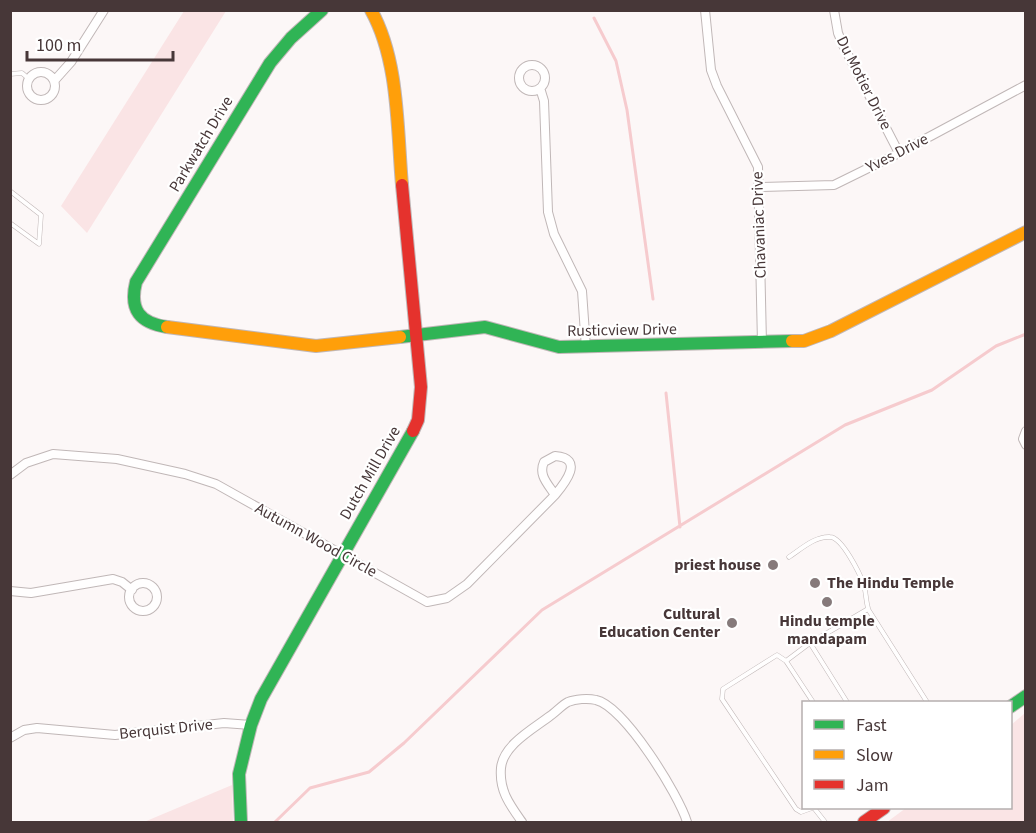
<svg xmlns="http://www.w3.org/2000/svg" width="1036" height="833" viewBox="0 0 1036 833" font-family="'Source Sans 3',sans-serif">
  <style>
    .green { fill: #fae4e5 }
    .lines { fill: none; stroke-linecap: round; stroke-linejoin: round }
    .stream { stroke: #f6cbce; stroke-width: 3 }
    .lane-casing { stroke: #c0b7b7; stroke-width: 5 }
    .street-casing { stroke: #c0b7b7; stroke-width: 10 }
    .fast-casing { stroke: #c0b7b7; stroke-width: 14 }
    .slow-casing { stroke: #c0b7b7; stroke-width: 14 }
    .jam-casing { stroke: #c0b7b7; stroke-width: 14 }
    .lane { stroke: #fffefe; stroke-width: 4 }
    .street { stroke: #fffefe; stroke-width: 8 }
    .fast { stroke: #30b455; stroke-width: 12 }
    .slow { stroke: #ff9f0a; stroke-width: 12 }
    .jam { stroke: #e5322d; stroke-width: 12 }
    .poi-dot { fill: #867a7b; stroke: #fff; stroke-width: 2 }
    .labels { text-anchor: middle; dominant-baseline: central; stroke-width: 4.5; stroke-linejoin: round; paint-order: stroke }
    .street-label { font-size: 16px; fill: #473738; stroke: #fff }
    .poi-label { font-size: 16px; font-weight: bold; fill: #473738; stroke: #fff; text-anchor: end }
  </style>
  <rect width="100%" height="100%" fill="#fcf7f7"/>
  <!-- green -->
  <path class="green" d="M184,11H226L87,233L61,206Z
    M1025,713V822H887L906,808H1010L1011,725Z
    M232,785L233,822H144Z"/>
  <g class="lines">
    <!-- stream -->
    <path class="stream" d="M594,18L616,61L627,110L653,299
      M666,393L680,527
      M275,822L310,788L369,772L404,743L542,610L845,425L932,390L996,346L1026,334"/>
    <!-- lane casing -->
    <g class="lane-casing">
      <path id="lane" d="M10,74L22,73L29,79
        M10,191L41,215L39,244L10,223
        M789,557C801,549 815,536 830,537C842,537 860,574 864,585C866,593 866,601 868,608
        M786,661L810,643
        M847,702L810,643L868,609L927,702
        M812,808L801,812L796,809L722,699L723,689L777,655L786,661L813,702
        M814,808L825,822"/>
    </g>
    <!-- street casing -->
    <g class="street-casing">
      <path id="street" d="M705,10L711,70L717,86L758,167L762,343
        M834,10L838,33L843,45L899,153
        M519 78a13 13 0 1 1 26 0a13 13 0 1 1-26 0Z
        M27 86a14 14 0 1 1 28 0a14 14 0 1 1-28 0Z
        M54,81L71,62L104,10
        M540,88L544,101L548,212L554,234L582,291L586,348
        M760,187L834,185L899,153L1026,85
        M1026,431L1023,439L1026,445
        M555,456C585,458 565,483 555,495C548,484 538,475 544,462Z
        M10,475L26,463L53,454L117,459L185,474L216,484L427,602L447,598L467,584L555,495
        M129 597a14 14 0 1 1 28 0a14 14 0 1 1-28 0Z
        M10,591L31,593L113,579L122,582L132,590
        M10,738L24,730L37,728L115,735L224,723L251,725
        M522,822C510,805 499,791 501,768C503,745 533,729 550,716C556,712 562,705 568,702C575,699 588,698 596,700C624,706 679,795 687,822"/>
    </g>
    <!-- fast casing -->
    <g class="fast-casing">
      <path id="fast" d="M167,327C140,323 129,310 136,282L270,63L291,38L322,10
        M400,337L485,327L559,347L792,341
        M1010,707L1026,696
        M241,822L239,774L251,725L261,699L413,431"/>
    </g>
    <!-- slow casing -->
    <g class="slow-casing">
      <path id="slow" d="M371,10C399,60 397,128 402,185
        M167,327L316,346L400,337
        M792,341H804L831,331L1026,232"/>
    </g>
    <!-- jam casing -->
    <g class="jam-casing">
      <path id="jam" d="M402,185L421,387L418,420L413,431
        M864,822L884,808"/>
    </g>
    <!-- lane -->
    <use href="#lane" class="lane"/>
    <!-- street -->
    <use href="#street" class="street"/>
    <!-- fast -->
    <use href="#fast" class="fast"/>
    <!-- slow -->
    <use href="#slow" class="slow"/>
    <!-- jam -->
    <use href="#jam" class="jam"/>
  </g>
  <!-- markers -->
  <g class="poi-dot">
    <circle cx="773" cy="565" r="6"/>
    <circle cx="815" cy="583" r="6"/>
    <circle cx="827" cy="602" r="6"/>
    <circle cx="732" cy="623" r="6"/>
  </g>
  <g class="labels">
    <!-- street labels -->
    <g class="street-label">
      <text transform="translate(864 83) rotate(63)">Du Motier Drive</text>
      <text transform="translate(201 144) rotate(-59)">Parkwatch Drive</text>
      <text transform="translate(897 153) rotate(-27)">Yves Drive</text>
      <text transform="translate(759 225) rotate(-92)">Chavaniac Drive</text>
      <text transform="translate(622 330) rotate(-1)">Rusticview Drive</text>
      <text transform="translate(370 473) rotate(-60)">Dutch Mill Drive</text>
      <text transform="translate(316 540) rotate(29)">Autumn Wood Circle</text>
      <text transform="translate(166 729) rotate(-6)">Berquist Drive</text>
    </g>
    <!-- poi labels -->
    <g class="poi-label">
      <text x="761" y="565">priest house</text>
      <text x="827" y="583" text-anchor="start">The Hindu Temple</text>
      <text x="720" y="614">Cultural<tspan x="720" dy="18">Education Center</tspan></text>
      <text x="827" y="621" text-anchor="middle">Hindu temple<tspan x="827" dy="18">mandapam</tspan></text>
    </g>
  </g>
  <!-- border -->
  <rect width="1036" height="833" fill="none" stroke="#473738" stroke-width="24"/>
  <!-- legend -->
  <rect x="802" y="701" width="210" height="108" fill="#ffffff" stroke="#b5afaf" stroke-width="1.5"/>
  <rect x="814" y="720" width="30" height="9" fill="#30b455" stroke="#b5afaf" stroke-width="1.5"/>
  <text x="856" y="731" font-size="18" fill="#473738">Fast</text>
  <rect x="814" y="750" width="30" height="9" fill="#ff9f0a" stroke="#b5afaf" stroke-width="1.5"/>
  <text x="856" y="761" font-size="18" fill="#473738">Slow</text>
  <rect x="814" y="780" width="30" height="9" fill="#e5322d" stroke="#b5afaf" stroke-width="1.5"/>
  <text x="856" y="791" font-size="18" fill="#473738">Jam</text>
  <!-- scale -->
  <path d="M27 51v9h146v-9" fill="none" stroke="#473738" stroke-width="3"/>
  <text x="36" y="51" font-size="18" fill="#473738" stroke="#ffffff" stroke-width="4.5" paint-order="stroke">100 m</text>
</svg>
